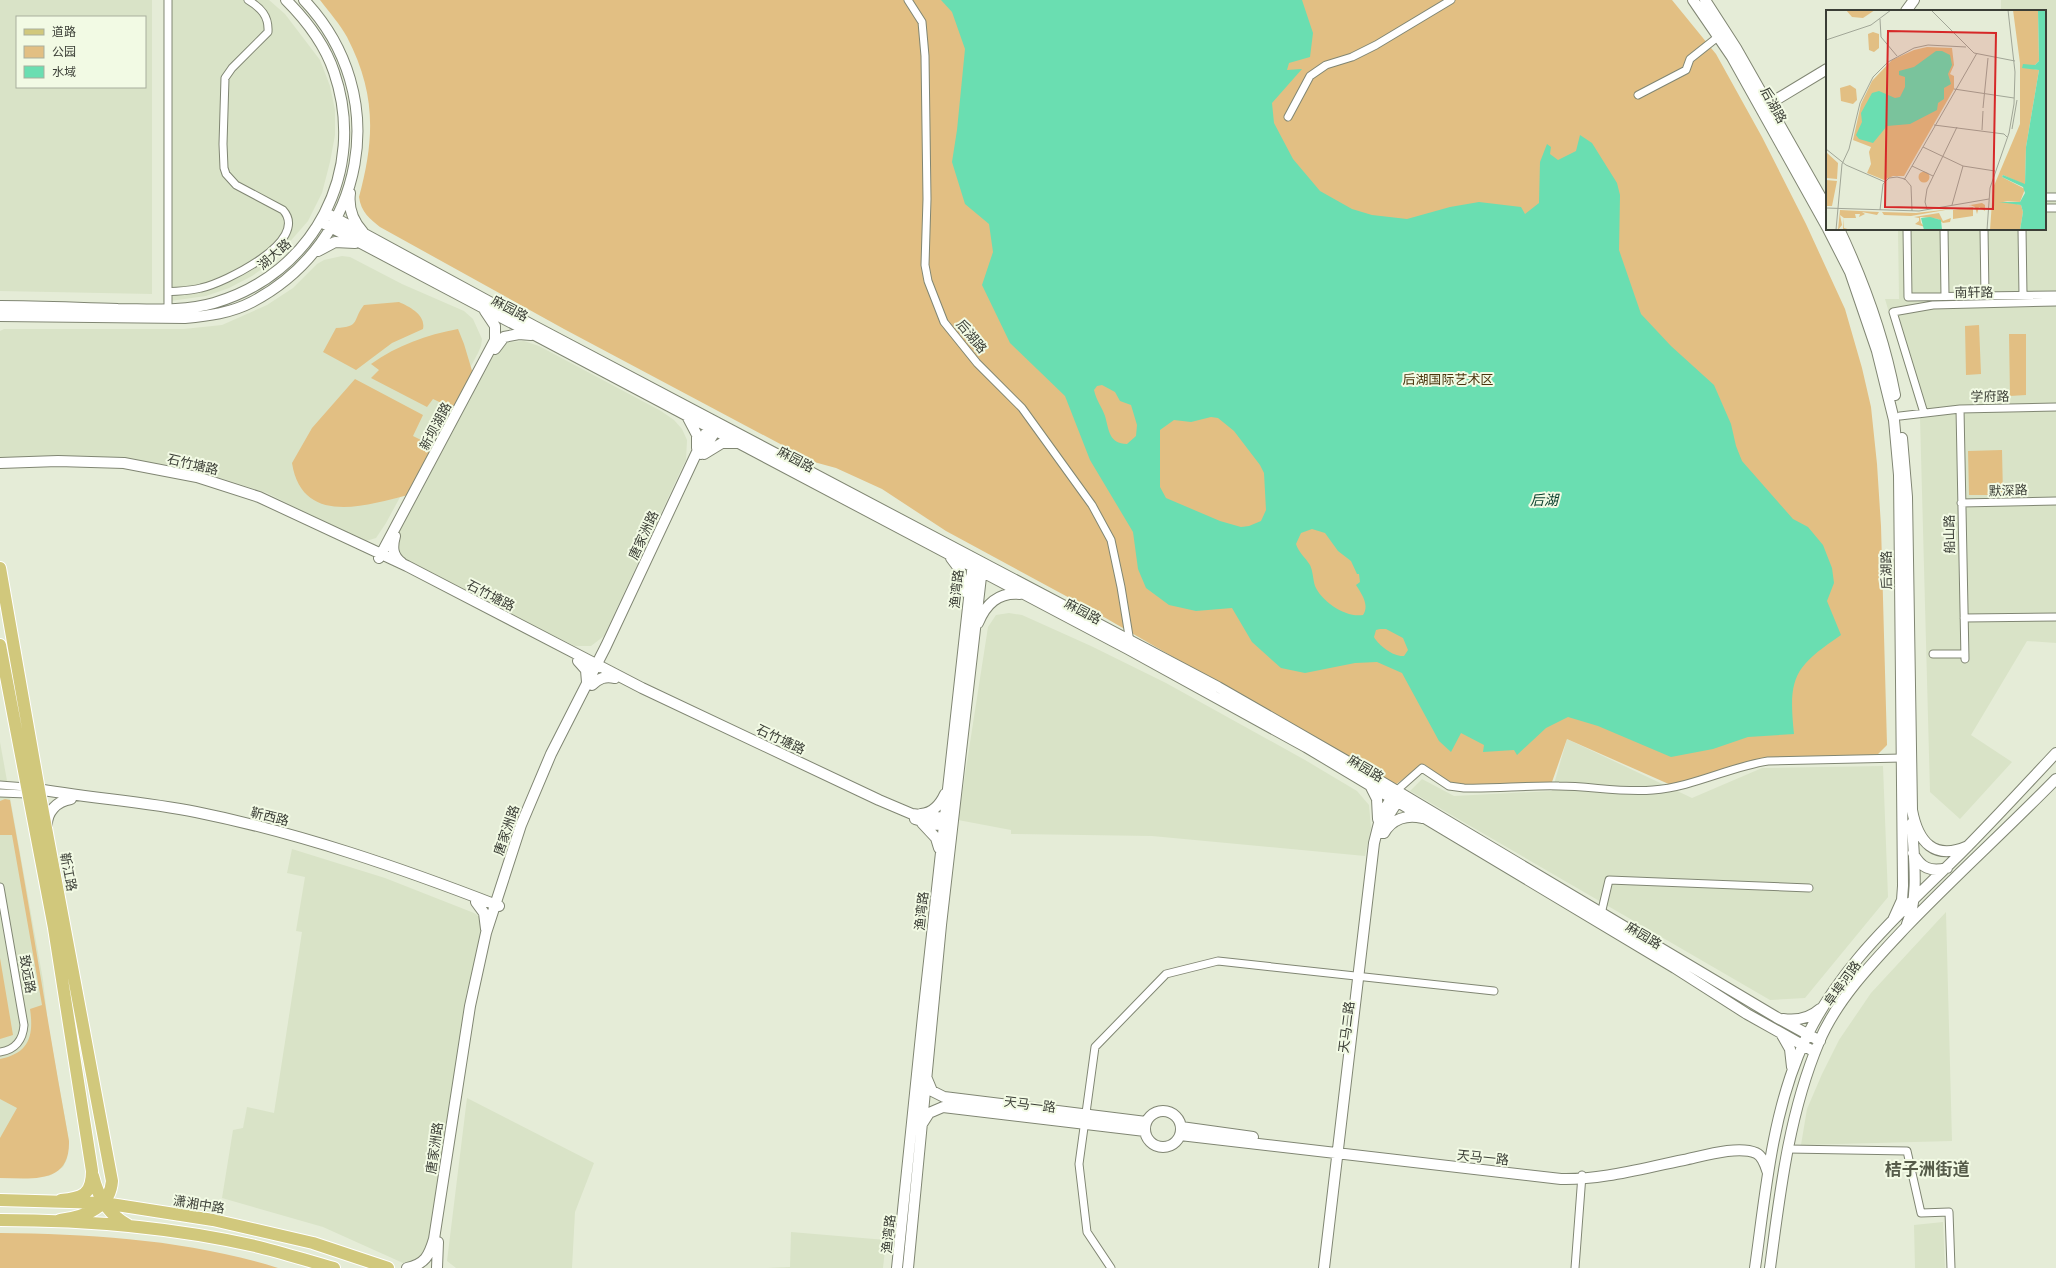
<svg xmlns="http://www.w3.org/2000/svg" width="2056" height="1268" viewBox="0 0 2056 1268" font-family="'Open Sans','Noto Sans SC',sans-serif">
  <style>
    .built { fill: #d9e3c7; fill-rule: evenodd }
    .green { fill: #e2bf83 }
    .water { fill: #6adeb1; fill-rule: evenodd }
    .lines { fill: none; stroke-linecap: round; stroke-linejoin: round }
    .street-casing { stroke: #808673; stroke-width: 9 }
    .secondary-casing { stroke: #808673; stroke-width: 12 }
    .primary-casing { stroke: #fff; stroke-width: 14 }
    .street { stroke: #fff; stroke-width: 7 }
    .secondary { stroke: #fff; stroke-width: 10 }
    .primary { stroke: #d1c87c; stroke-width: 12 }
    .labels { text-anchor: middle; dominant-baseline: central; stroke-width: 4; stroke-linejoin: round; paint-order: stroke }
    .street-label { font-size: 13px; fill: #3b3e36; stroke: #f2fae4 }
    .park-label { font-size: 13px; fill: #4a360e; stroke: #f2fae4 }
    .water-label { font-size: 14px; font-style: italic; fill: #053b29; stroke: #f2fae4 }
    .district-label { font-size: 17px; font-weight: bold; fill: #555b49; stroke: #f2fae4 }
    .inset-road { fill: none; stroke: #a1a697; stroke-width: 1 }
    .view { fill: #d62828; fill-opacity: 0.15; stroke: #d62828; stroke-width: 2 }
    .inset-edge { fill: none; stroke: #3b3e36; stroke-width: 2 }
  </style>
  <rect width="100%" height="100%" fill="#e5ecd7"/>
  <!-- built -->
  <path class="built" d="M0,0H152V294L0,291ZM17,17H145V87H17Z
    M164,0H269L285,14L320,60L330,86L335,110V135L330,162L322,193L308,221L273,261L252,276L229,288L206,296L163,302Z
    M2001,0H2056V643L2027,641L1971,735L2012,762L1960,819L1930,792L1920,417L1885,299H1899L1898,229H2045V11H2001Z
    M342,256L350,257L402,284L464,311L473,319L482,339L481,346L478,353L386,523L376,538L366,541L360,540L267,493L202,472L171,465L84,456L10,459L0,457V331L4,329H184L222,325L267,305L293,288L317,264L324,260Z
    M524,341L539,346L661,411L674,420L682,429L687,440L686,460L680,472L604,636L591,646H575L412,567L400,556L397,549L398,534L495,353L501,346L509,342Z
    M1009,613L1022,615L1091,646L1166,683L1305,760L1357,791L1369,805L1371,828L1365,856L1152,836L1011,834V830L958,820L988,627L996,615Z
    M1567,739L1692,798L1762,768L1883,766L1888,897L1805,998L1770,1000L1410,791L1422,779L1454,796L1552,791Z
    M0,742L43,980L48,1024L69,1141L67,1159L63,1167L49,1176L0,1178Z
    M292,849L385,878L474,913L480,917L482,934L466,995L431,1238L426,1250L419,1259L407,1263H403L323,1227L222,1198L233,1130L243,1128L247,1107L274,1113L302,932L296,931L305,877L287,873Z
    M1946,912L1952,1141L1801,1145L1807,1109L1822,1074L1839,1040L1871,993Z
    M467,1098L594,1163L575,1212L572,1268H456L447,1261Z
    M1943,1222L1945,1268H1915L1914,1225Z
    M791,1232L886,1240L883,1268H767L790,1267Z"/>
  <!-- green -->
  <path class="green" d="M320,0H1672L1716,54L1762,137L1806,224L1845,309L1862,368L1871,407L1877,464L1881,526L1887,745L1878,754L1872,755L1762,759L1671,785L1567,739L1552,782L1481,787L1451,784L1424,764L1395,785L1090,609L946,531L882,489L836,468L814,462L564,329L380,227C370,219 361,212 359,197C375,138 376,93 347,37C340,24 329,12 320,0Z
    M399,302C410,307 426,315 423,329L392,343L356,370L323,352L336,328C361,327 352,320 364,305Z
    M1979,325L1981,374L1966,375L1965,326Z
    M458,329L464,344L473,374L454,409L433,399L427,407L371,378L379,370L371,364C398,345 426,335 458,329Z
    M2009,334H2026V395L2010,396Z
    M355,379L423,415L413,436L433,446L408,495C365,506 302,526 292,463L312,428Z
    M2002,450L2003,495H1969L1968,451Z
    M5,799L10,800C31,913 48,1027 69,1141C70,1185 32,1178 0,1178V1138L17,1108L0,1099V1059C29,1053 34,1036 30,1009L42,1005L12,835H0V801Z
    M0,958L13,1035L0,1039Z
    M0,1233C93,1234 189,1240 278,1268H0Z"/>
  <!-- water -->
  <path class="water" d="M941,0H1302L1313,33L1310,57L1289,63L1287,70L1302,69L1272,103L1274,123L1293,159L1320,191L1352,209L1372,215L1407,219L1450,207L1479,202L1521,207L1525,214L1539,203L1540,162L1547,144L1551,147L1550,154L1558,160L1576,151L1580,135L1592,143L1617,183L1620,195L1619,250L1641,314L1671,346L1714,385L1731,424L1736,446L1742,461L1793,519L1808,527L1823,545L1832,568L1834,583L1827,601L1841,635C1794,667 1788,677 1794,734L1748,737L1713,749L1671,757L1598,726L1568,717L1546,728L1517,755L1514,750L1483,752L1484,745L1461,733L1451,752L1439,741L1402,673L1377,662L1355,663L1305,673L1281,668L1252,642L1232,608L1196,611L1169,605L1146,588L1138,569L1133,532L1090,460L1065,396L1010,343L982,285L993,252L989,224L965,204L952,162L957,130L965,49L952,12ZM1102,385L1115,392L1120,401L1131,405L1137,425L1136,436L1127,444C1109,444 1109,430 1105,416C1102,407 1096,400 1094,390L1097,386ZM1211,417L1218,418L1234,431L1260,465L1264,473L1266,510L1261,521L1249,526L1241,527L1220,521L1166,498L1160,487V430L1174,420L1191,422ZM1312,529L1325,533L1338,551L1351,561L1357,574H1359L1360,582L1356,585C1361,593 1370,605 1363,615C1346,618 1322,602 1315,586C1313,580 1313,571 1310,565C1305,557 1299,553 1296,544L1301,533ZM1380,629H1386L1403,638L1408,650L1404,656C1394,657 1379,646 1374,637L1376,630Z"/>
  <g class="lines">
    <!-- street casing -->
    <g class="street-casing">
      <path id="street" d="M908,0L922,22L925,56L927,199L925,265L928,281L944,322L977,363L1022,408L1092,505L1111,540L1121,587L1130,642
        M1638,95L1686,70L1690,59L1719,36
        M1288,117L1310,76L1326,65L1352,57L1376,45L1451,0
        M2045,197H2056
        M2045,208H2056
        M1907,229L1908,297L2056,295
        M1944,229L1945,296
        M1984,229L1985,296
        M2022,229L2023,295
        M168,292C178,291 190,291 201,288C224,283 311,241 283,210L236,185L226,174L224,168L223,144L225,78L232,68L268,32C269,16 261,8 248,0
        M168,309V0
        M1960,409L1965,659
        M1924,413L1893,312L1933,305L2056,302
        M1900,416L1960,409L2056,407
        M1961,503L2056,501
        M1964,618L2056,617
        M1933,654H1965
        M0,785L26,787
        M1396,791L1422,768L1449,786L1464,788C1496,789 1527,785 1559,786C1590,786 1622,793 1653,790C1693,787 1729,767 1768,761L1902,758
        M0,793L27,794
        M0,887L24,1025C23,1040 15,1050 0,1052
        M1601,914L1609,880L1809,888
        M1788,1149L1907,1151L1921,1213L1949,1212L1951,1268
        M1111,1268L1087,1232L1079,1164L1095,1047L1166,974L1218,961L1494,991
        M1575,1268L1582,1175"/>
    </g>
    <!-- secondary casing -->
    <g class="secondary-casing">
      <path id="secondary" d="M1693,0L1732,57L1827,227
        M1705,0L1736,48L1827,208
        M1906,11L1914,0
        M1764,107L1827,69
        M350,193C348,208 353,221 363,232
        M326,213L534,326L1218,687L1345,760L1776,1017L1820,1041
        M321,222L1128,649L1306,747L1675,968L1747,1014L1815,1052
        M1828,229L1850,272L1877,351L1894,420L1899,475L1903,886L1902,900L1893,920
        M1839,229C1864,282 1884,337 1895,395
        M318,251L335,242L355,243
        M0,306C39,306 78,308 118,309C149,309 183,312 214,303C314,274 368,171 334,72C325,45 306,20 286,0
        M0,316L185,318C208,316 231,313 252,302C366,242 394,95 304,0
        M495,349L504,337L519,334L531,335
        M687,416L697,435V448
        M1902,438L1907,497L1912,810C1918,842 1934,861 1968,846
        M701,454L719,425
        M704,454L722,443H737
        M0,463L58,461L124,463L197,477L259,497L407,566L642,688L879,800L912,814L953,819
        M395,536C392,547 392,556 402,563
        M379,558L495,340V326L485,311
        M951,558L960,570L965,592
        M978,623C986,604 998,592 1020,594
        M578,661L586,670L587,682
        M592,685C599,678 605,676 615,678
        M1371,787L1377,799L1378,819
        M32,788C86,798 142,801 196,812C300,833 401,868 499,906
        M921,814C933,813 940,805 945,794
        M915,819L932,824L952,826
        M922,823L936,838L939,848
        M47,827C46,812 57,801 71,799
        M1382,833L1387,818L1401,796
        M1384,833C1392,819 1407,814 1422,818
        M1913,853C1921,868 1930,872 1947,868
        M476,902L484,913L486,929
        M1907,924C1920,895 1913,854 1912,823
        M1783,1019C1797,1021 1810,1018 1820,1009
        M1782,1035L1790,1049L1792,1067
        M927,1079L932,1091L944,1097L1146,1122
        M1145 1129a18 18 0 1 1 36 0a18 18 0 1 1-36 0Z
        M922,1124L929,1113L943,1107L1145,1131
        M1181,1127L1253,1137
        M1180,1135L1561,1179C1602,1180 1643,1168 1684,1160C1703,1156 1738,1145 1756,1153C1763,1156 1766,1167 1768,1173
        M407,1268C425,1264 429,1256 434,1239L470,1006L486,933L521,825L551,754L606,646L711,422
        M437,1268L438,1242
        M897,1268L923,1016L973,562
        M908,1268L941,925L982,568
        M1324,1268L1374,843L1381,815L1395,792
        M1755,1268C1765,1197 1771,1123 1798,1056C1832,972 1897,916 1960,854C1993,821 2024,787 2056,753
        M1770,1268C1780,1192 1789,1113 1819,1042C1837,999 1874,961 1906,927C1955,876 2007,829 2056,779"/>
    </g>
    <!-- primary casing -->
    <g class="primary-casing">
      <path id="primary" d="M0,568L40,796L112,1181C110,1208 84,1217 60,1220
        M0,645L54,928L92,1171C92,1195 82,1198 61,1200
        M93,1176C98,1197 109,1215 128,1225
        M0,1200L104,1203L213,1220L313,1243L388,1268
        M0,1220C85,1220 171,1227 255,1246C281,1252 308,1261 334,1268"/>
    </g>
    <!-- street -->
    <use href="#street" class="street"/>
    <!-- secondary -->
    <use href="#secondary" class="secondary"/>
    <!-- primary -->
    <use href="#primary" class="primary"/>
  </g>
  <g class="labels">
    <!-- street labels -->
    <g class="street-label">
      <text transform="translate(1774 105) rotate(61)">后湖路</text>
      <text transform="translate(274 254) rotate(-41)">湖大路</text>
      <text transform="translate(1974 292) rotate(-1)">南轩路</text>
      <text transform="translate(510 308) rotate(28)">麻园路</text>
      <text transform="translate(972 336) rotate(50)">后湖路</text>
      <text transform="translate(1990 396) rotate(-1)">学府路</text>
      <text transform="translate(435 426) rotate(-62)">新坝湖路</text>
      <text transform="translate(796 459) rotate(28)">麻园路</text>
      <text transform="translate(193 464) rotate(13)">石竹塘路</text>
      <text transform="translate(2008 490) rotate(-2)">默深路</text>
      <text transform="translate(1949 534) rotate(-91)">船山路</text>
      <text transform="translate(643 535) rotate(-65)">唐家洲路</text>
      <text transform="translate(1886 570) rotate(-91)">后湖路</text>
      <text transform="translate(956 589) rotate(-84)">渔湾路</text>
      <text transform="translate(491 595) rotate(27)">石竹塘路</text>
      <text transform="translate(1083 611) rotate(28)">麻园路</text>
      <text transform="translate(781 739) rotate(25)">石竹塘路</text>
      <text transform="translate(1366 768) rotate(31)">麻园路</text>
      <text transform="translate(270 816) rotate(14)">靳西路</text>
      <text transform="translate(506 830) rotate(-71)">唐家洲路</text>
      <text transform="translate(69 872) rotate(79)">靳江路</text>
      <text transform="translate(921 911) rotate(-84)">渔湾路</text>
      <text transform="translate(1644 935) rotate(31)">麻园路</text>
      <text transform="translate(28 974) rotate(80)">致远路</text>
      <text transform="translate(1842 983) rotate(-54)">阜埠河路</text>
      <text transform="translate(1346 1027) rotate(-83)">天马二路</text>
      <text transform="translate(1030 1104) rotate(7)">天马一路</text>
      <text transform="translate(434 1148) rotate(-82)">唐家洲路</text>
      <text transform="translate(1483 1157) rotate(6)">天马一路</text>
      <text transform="translate(199 1204) rotate(9)">潇湘中路</text>
      <text transform="translate(888 1234) rotate(-84)">渔湾路</text>
    </g>
    <!-- park labels -->
    <g class="park-label">
      <text x="1448" y="379">后湖国际艺术区</text>
    </g>
    <!-- water labels -->
    <g class="water-label">
      <text x="1544" y="499">后湖</text>
    </g>
    <!-- district labels -->
    <g class="district-label">
      <text x="1927" y="1168">桔子洲街道</text>
    </g>
  </g>
  <!-- overview -->
  <g transform="translate(1826 10)">
    <rect width="220" height="220" fill="#e5ecd7"/>
    <path d="M20,0H49L37,8L26,7ZM187,0H212L213,51L209,55L196,57L213,60L200,137L199,175L177,165L176,167L199,179L194,192L177,191L195,195L197,202L194,220H164L167,178L194,114V53ZM47,22L53,24V38L48,42L43,40L42,24ZM101,37L126,38L128,55L124,64L128,66V79L78,166H67L58,170L41,163L45,154L43,142L45,137L27,130L35,94L46,71L66,50L88,40ZM24,75L30,79L31,90L27,94L15,91L14,78ZM0,142L12,153L11,169L0,168ZM92.5 167a5.5 5.5 0 1 1 11 0a5.5 5.5 0 1 1-11 0ZM0,170L11,171L6,196H0ZM156,193L159,195V201L153,197L151,204L149,197L144,195L127,198ZM147,197V206L127,209V200ZM125,199L85,206L58,205L56,202L90,203ZM14,200L53,202L51,205L36,202L39,204L33,207L34,204H29L30,208H18V218L25,220H17L18,208L14,205L16,215L12,220ZM113,203L117,211L125,208L124,212L117,213L112,209L96,207H94L95,213L99,217L89,214L93,211V208L88,207Z" fill="#e2bf83"/>
    <path d="M212,0H220V220H194L197,202L195,195L173,192H194L199,183L197,177L176,167L177,165L199,174L200,137L213,60L196,58L197,54L209,55L213,51ZM110,41H116L124,45L126,55L122,64L125,74L118,78V89L112,93L111,100L84,114L61,116L47,133L33,129L30,125L36,112L35,103L46,83L53,81L69,88L74,87L79,77V67L73,65V61L88,57ZM104,207L115,210L116,220H98L95,208Z" fill="#6adeb1"/>
    <path class="inset-road" d="M105,0L148,43L189,51M54,9L55,27L71,46M0,30L45,15L65,0M128,79L188,88M157,98L162,48M108,115L178,124L181,127M186,119L191,90M156,120L157,101M97,137L137,156L169,161M0,139L20,155L59,172M86,156L107,166M78,170L151,43M126,195L137,156M0,198L93,201L163,189M101,199L99,192L101,179L131,117M54,200L57,174L63,168L71,167L79,169L85,176L86,201M10,220L16,154L23,139L34,93L47,67L62,52L88,38L102,35L140,37M161,220L164,178L183,123L188,94L189,62L182,0"/>
    <path class="view" d="M62,21L170,23L167,199L59,197Z"/>
    <rect width="220" height="220" class="inset-edge"/>
  </g>
  <!-- legend -->
  <rect x="16" y="16" width="130" height="72" fill="#f2fae4" stroke="#a9af9e"/>
  <rect x="24" y="29" width="20" height="6" fill="#d1c87c" stroke="#a9af9e"/>
  <text x="52" y="36" font-size="12" fill="#3b3e36">道路</text>
  <rect x="24" y="46" width="20" height="12" fill="#e2bf83" stroke="#a9af9e"/>
  <text x="52" y="56" font-size="12" fill="#3b3e36">公园</text>
  <rect x="24" y="66" width="20" height="12" fill="#6adeb1" stroke="#a9af9e"/>
  <text x="52" y="76" font-size="12" fill="#3b3e36">水域</text>
</svg>
